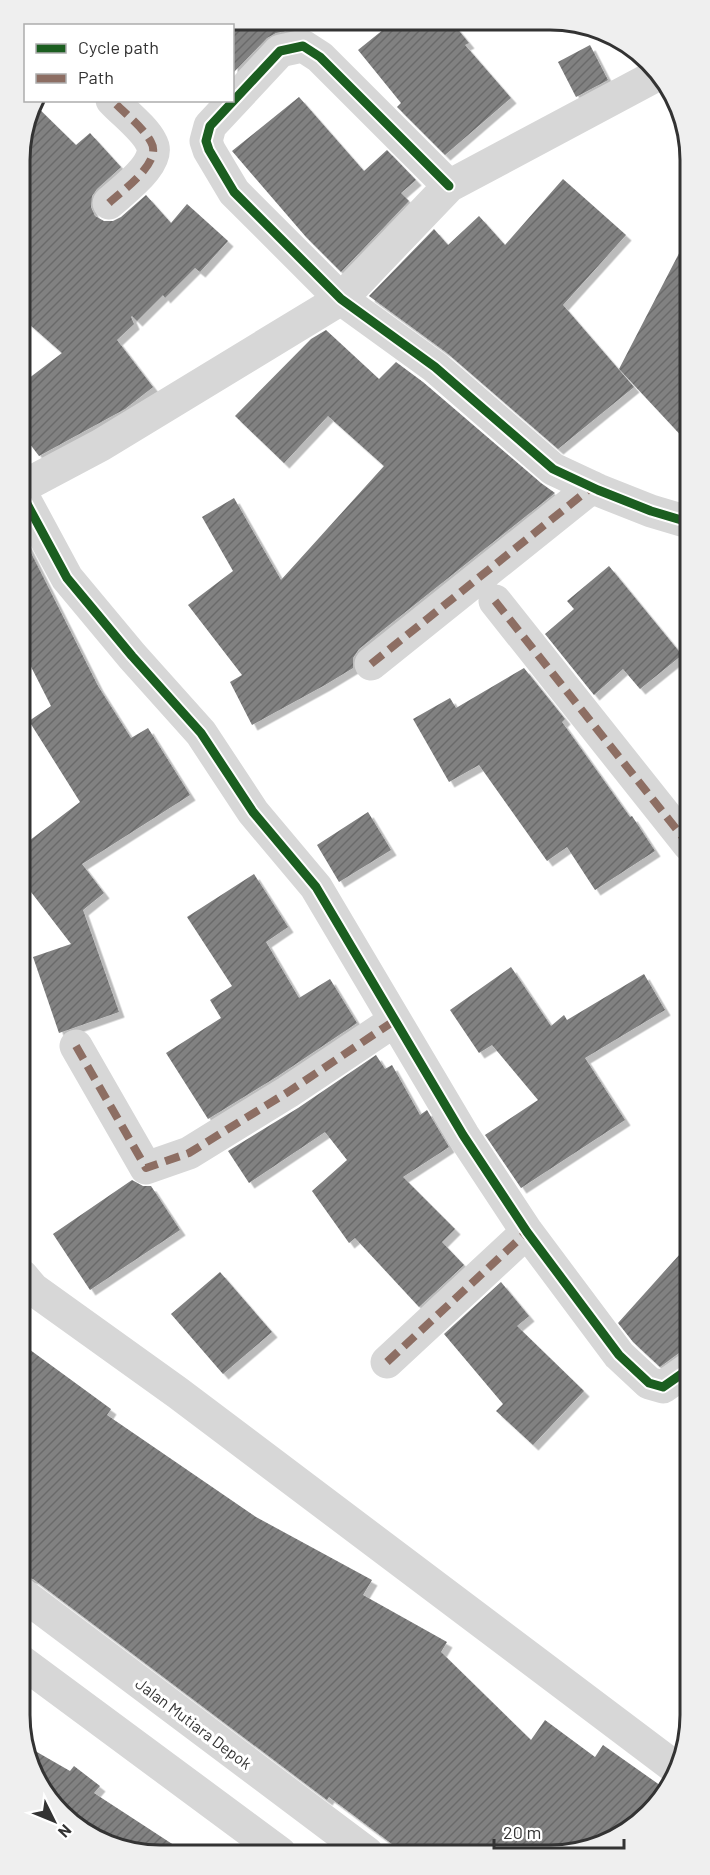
<svg xmlns="http://www.w3.org/2000/svg" width="710" height="1875" viewBox="0 0 710 1875" font-family="Barlow,sans-serif">
  <style>
    .building { fill: url(#building-hatch); filter: url(#shadow) }
    .lines { fill: none; stroke-linecap: round; stroke-linejoin: round }
    .minor { stroke: #d7d7d7; stroke-width: 33 }
    .quiet { stroke: #8d6e63; stroke-width: 8; stroke-dasharray: 15 8; stroke-linecap: butt }
    .cycleway-casing { stroke: #fff; stroke-width: 13 }
    .cycleway { stroke: #1b5e20; stroke-width: 9 }
    .labels { text-anchor: middle; dominant-baseline: central; stroke-width: 6; stroke-linejoin: round; paint-order: stroke }
    .street-label { font-size: 16px; fill: #333; stroke: #fff }
    .rim { fill: none; stroke: #333; stroke-width: 3 }
  </style>
  <defs>
    <pattern id="building-hatch" width="6" height="6" patternUnits="userSpaceOnUse" patternTransform="scale(1.5)"><rect width="6" height="6" fill="#818181"/><path d="M-1 1l2-2M0 6l6-6M5 7l2-2" fill="none" stroke="#6a6a6a"/></pattern>
    <filter id="shadow"><feDropShadow dx="5.5" dy="5.5" stdDeviation="0" flood-color="#0004"/></filter>
  </defs>
  <rect width="100%" height="100%" fill="#fff"/>
  <!-- building -->
  <path class="building" d="M232,20H306L300,28L276,33L267,38L232,74Z
    M394,21H451L469,43L465,45L511,98L445,155L397,107L401,103L358,50Z
    M590,45L608,80L576,97L558,62Z
    M299,97L364,171L387,150L416,180L401,193L409,201L341,272L306,237L232,151Z
    M33,103L76,145L90,133L121,167L97,189L92,196L91,207L95,216L104,221H113L121,217L146,195L171,223L187,204L228,241L200,272L195,268L165,298L163,295L137,321L132,316L131,317L134,324L117,340L153,387L125,409L39,456L20,431V385L62,353L20,316V150Z
    M563,179L626,235L563,305L634,387L558,449L447,353L369,296L434,229L448,245L479,216L505,245Z
    M688,236V443L619,369Z
    M326,330L379,379L396,362L423,382L541,483L555,493L359,649L353,658V668L325,685L252,725L230,682L242,675L188,605L233,571L202,517L234,498L281,580L384,466L328,416L284,463L235,416L311,339Z
    M20,531L98,686L131,738L148,728L190,795L82,864L104,893L83,910L119,1012L59,1033L33,957L71,944L21,879V847L80,802L29,721L51,706L21,647Z
    M609,566L682,655L640,689L623,669L594,695L545,634L574,609L567,601Z
    M524,668L565,719L562,722L630,817L632,816L655,851L595,890L567,847L547,861L479,765L449,782L413,719L450,698L456,708Z
    M368,812L391,850L339,882L317,845Z
    M254,874L288,927L266,942L299,998L330,979L357,1023L278,1076L208,1119L166,1053L221,1018L210,1000L232,986L187,917Z
    M511,967L551,1026L564,1015L567,1020L644,974L665,1010L585,1058L625,1120L521,1188L485,1135L538,1100L492,1045L479,1053L450,1010Z
    M376,1055L385,1069L392,1065L420,1115L427,1110L449,1147L403,1177L455,1229L442,1242L464,1265L419,1307L355,1238L349,1243L312,1191L347,1160L325,1132L249,1183L228,1151L298,1108Z
    M132,1180L143,1186H151L180,1230L90,1290L53,1234Z
    M689,1244L690,1349L679,1353L660,1367L633,1342L618,1323Z
    M220,1272L272,1332L223,1374L171,1314Z
    M501,1282L529,1316L517,1326L584,1391L533,1445L496,1411L503,1404L444,1334Z
    M22,1344L111,1409L107,1415L256,1517L372,1580L363,1595L447,1642L441,1652L531,1740L545,1720L595,1757L603,1745L664,1788L656,1807L578,1853H404L329,1797L327,1800L33,1579L22,1576Z
    M23,1744L70,1771L74,1766L100,1786L94,1793L183,1851L182,1853H133L61,1815Z"/>
  <g class="lines">
    <!-- minor -->
    <path class="minor" d="M449,186L320,57L303,46L280,51L210,126L206,141L209,150L234,192L341,299L435,367L553,469L598,490L651,511L688,522
      M109,203C123,190 163,162 151,142C144,128 123,112 112,100
      M20,488L101,445L341,299L449,186L657,75
      M20,491L67,578L132,656L201,733L253,812L316,887L463,1135L527,1232L619,1355L649,1383L663,1387L690,1368
      M495,601L689,845
      M371,664L592,487
      M76,1046L146,1168L189,1153L288,1092L394,1021
      M22,1276L33,1289L178,1393L673,1766
      M387,1362L527,1232
      M22,1594L367,1853
      M22,1662L280,1853"/>
    <!-- quiet -->
    <path class="quiet" d="M109,203C123,190 163,162 151,142C144,128 123,112 112,100
      M495,601L689,845
      M371,664L592,487
      M76,1046L146,1168L189,1153L288,1092L394,1021
      M387,1362L527,1232"/>
    <!-- cycleway casing -->
    <g class="cycleway-casing">
      <path id="cycleway" d="M449,186L320,57L303,46L280,51L210,126L206,141L209,150L234,192L341,299L435,367L553,469L598,490L651,511L688,522
        M20,491L67,578L132,656L201,733L253,812L316,887L463,1135L527,1232L619,1355L649,1383L663,1387L690,1368"/>
    </g>
    <!-- cycleway -->
    <use href="#cycleway" class="cycleway"/>
  </g>
  <g class="labels">
    <!-- street labels -->
    <g class="street-label">
      <text transform="translate(194 1723) rotate(37)">Jalan Mutiara Depok</text>
    </g>
  </g>
  <!-- crop -->
  <path d="M0 0H710V1875H0ZM160 30H550A130 130 0 0 1 680 160V1715A130 130 0 0 1 550 1845H160A130 130 0 0 1 30 1715V160A130 130 0 0 1 160 30Z" fill="#efefef" fill-rule="evenodd"/>
  <path class="rim" d="M160 30H550A130 130 0 0 1 680 160V1715A130 130 0 0 1 550 1845H160A130 130 0 0 1 30 1715V160A130 130 0 0 1 160 30Z"/>
  <!-- legend -->
  <rect x="24" y="24" width="210" height="78" fill="#ffffff" stroke="#adadad" stroke-width="1.5"/>
  <rect x="36" y="44" width="30" height="9" fill="#1b5e20" stroke="#adadad" stroke-width="1.5"/>
  <text x="78" y="54" font-size="18" fill="#333333">Cycle path</text>
  <rect x="36" y="74" width="30" height="9" fill="#8d6e63" stroke="#adadad" stroke-width="1.5"/>
  <text x="78" y="84" font-size="18" fill="#333333">Path</text>
  <!-- north arrow -->
  <g transform="translate(54 1821) rotate(133)" stroke="#ffffff" stroke-width="4.5" paint-order="stroke">
  <path d="M0-4.5L10 22L0 15L-10 22Z" fill="#333333"/>
  <text y="-9" font-size="16" font-weight="bold" text-anchor="middle" fill="#333333">N</text>
  </g>
  <!-- scale -->
  <path d="M494 1839v9h130v-9" fill="none" stroke="#333333" stroke-width="3"/>
  <text x="503" y="1839" font-size="18" fill="#333333" stroke="#ffffff" stroke-width="4.5" paint-order="stroke">20 m</text>
</svg>
